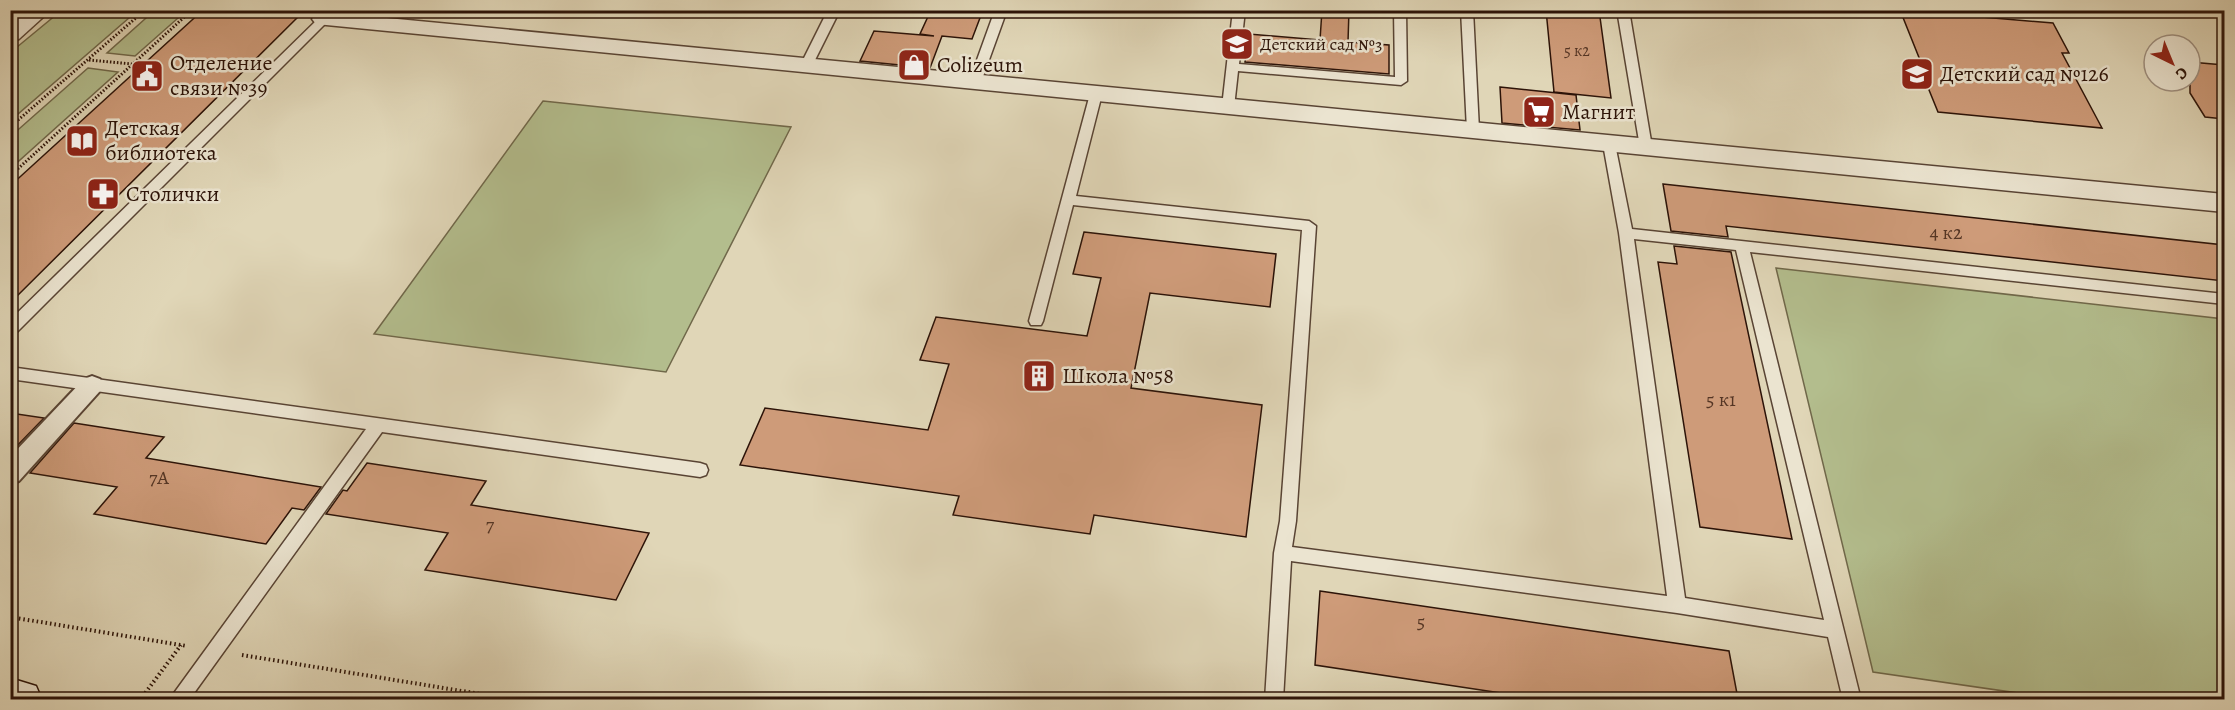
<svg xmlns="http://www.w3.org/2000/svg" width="2235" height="710" viewBox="0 0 2235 710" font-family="Alegreya,serif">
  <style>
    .green { fill: #b3bd8d; stroke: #70684a; stroke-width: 1.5 }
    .building { fill: #ce9b79; stroke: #2c1308; stroke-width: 1.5 }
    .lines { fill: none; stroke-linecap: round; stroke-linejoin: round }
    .service-casing { stroke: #594434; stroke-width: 3 }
    .pedestrian-casing { stroke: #594434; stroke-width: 4 }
    .minor-casing { stroke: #594434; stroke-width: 3 }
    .tertiary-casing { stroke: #594434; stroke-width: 3 }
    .secondary-casing { stroke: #2c1308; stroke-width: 3 }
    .path-far1 { stroke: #2c1308; stroke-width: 3; stroke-dasharray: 1.5 2; stroke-linecap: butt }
    .path { stroke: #2c1308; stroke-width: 4; stroke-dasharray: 1.5 3; stroke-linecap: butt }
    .service { fill: #ebe4d0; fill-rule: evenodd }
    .pedestrian { fill: #ebe4d0; fill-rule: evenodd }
    .minor { fill: #ebe4d0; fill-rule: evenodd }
    .tertiary { fill: #ebe4d0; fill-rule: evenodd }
    .secondary { fill: #ebe4d0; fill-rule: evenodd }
    .labels { text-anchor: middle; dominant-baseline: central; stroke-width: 5; stroke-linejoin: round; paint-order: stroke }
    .far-number-label { font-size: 16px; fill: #543524 }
    .far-poi-label { font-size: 18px; fill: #2c1308; stroke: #ebe4d0; text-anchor: start }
    .number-label { font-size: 20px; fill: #543524 }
    .poi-label { font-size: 22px; fill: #2c1308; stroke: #ebe4d0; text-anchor: start }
  </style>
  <rect width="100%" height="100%" fill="#e0d6b7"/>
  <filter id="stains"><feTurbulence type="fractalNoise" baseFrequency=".00333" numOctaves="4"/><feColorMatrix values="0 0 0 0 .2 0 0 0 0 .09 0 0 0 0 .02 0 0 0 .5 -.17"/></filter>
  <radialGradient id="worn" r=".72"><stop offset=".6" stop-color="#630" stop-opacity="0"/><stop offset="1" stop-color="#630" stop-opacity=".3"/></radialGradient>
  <!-- green -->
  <path class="green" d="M62,10L137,11L11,120V52Z
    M155,10L186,11L135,56L107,53Z
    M88,68L118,72L11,168V136Z
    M543,101L791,127L666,372L374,334Z
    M1776,268L2224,319V699H2059L1873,672Z"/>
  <!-- building -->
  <path class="building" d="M203,10H305L10,303V186Z
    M931,10H983L972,39L942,36L930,68L860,61L874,31L934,36L920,34Z
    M1322,10H1349L1348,42L1389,45V74L1245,62L1249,34L1320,40Z
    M1546,10H1599L1611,98L1554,92Z
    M1900,10L2053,23L2069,53H2062L2102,128L1938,112L1927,85H1930Z
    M2190,62L2224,65V119L2205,117L2190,93Z
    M1500,87L1576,95L1580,130L1502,123Z
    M1663,184L2224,245V281L1726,226L1728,237L1671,231Z
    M1084,232L1276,254L1270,307L1150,293L1131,388L1262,405L1246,537L1094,515L1090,534L953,515L959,496L740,465L765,408L928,430L949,364L920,360L936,317L1087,336L1101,278L1073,274Z
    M1674,246L1731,252L1792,539L1700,527L1658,262L1677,264Z
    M10,413L44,418L10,453Z
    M74,423L164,437L146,458L321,487L304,510L292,508L266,544L94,514L117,487L30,473Z
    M367,463L486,481L471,505L649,533L616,600L425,570L448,533L326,514L343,490L347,491Z
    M1320,591L1729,651L1738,699H1541L1315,665Z"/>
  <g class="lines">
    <!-- service casing -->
    <g class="service-casing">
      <path id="service" d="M828,10H840L812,66L806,70L802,69L800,66Z
        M995,10H1007L981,82L975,86L971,85L969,82Z
        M1233,10H1245L1239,64L1395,77L1394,10H1406L1407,81L1401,85L1238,71L1234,107L1228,111L1224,110L1222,107Z
        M1461,10H1473L1479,130L1473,134L1467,130Z
        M1617,10H1629L1652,147L1646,151L1640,147Z
        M324,16L330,19L15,334L10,335V320L320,17Z
        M1096,90L1102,94L1076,196L1309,221L1316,226L1296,521L1292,547L1667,596L1619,233L1603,144L1609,140L1615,144L1632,229L2224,294V304L1750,252L1861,700H1843L1828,637L1677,613L1291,561L1283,700H1265L1274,553L1280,521L1302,230L1073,205L1043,321L1041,325H1031L1029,321L1090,94ZM1634,239L1736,250L1824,620L1685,598Z
        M10,367L700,463L706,465L708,470L706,475L700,477L382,432L189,700H169L366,429L10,379Z"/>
    </g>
    <!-- pedestrian casing -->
    <g class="pedestrian-casing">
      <path id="pedestrian" d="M92,376L100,379L103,385L100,391L19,481L10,484V457L84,379Z"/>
    </g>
    <!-- minor casing -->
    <g class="minor-casing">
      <path id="minor" d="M324,12L2224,194V212L316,24L312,19L316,14Z"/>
    </g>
    <!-- tertiary casing -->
    <g class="tertiary-casing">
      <path id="tertiary" d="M23,10H51L19,39L10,42V21Z"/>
    </g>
    <!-- secondary casing -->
    <g class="secondary-casing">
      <path id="secondary" d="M10,678L36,686L42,700H10Z"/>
    </g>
    <!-- path-far1 -->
    <path class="path-far1" d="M89,60L132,64
      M10,127L145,10
      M10,176L192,10"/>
    <!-- path -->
    <path class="path" d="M10,617L187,646
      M242,655L517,700
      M140,700L181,645"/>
    <!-- service -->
    <use href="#service" class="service"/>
    <!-- pedestrian -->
    <use href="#pedestrian" class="pedestrian"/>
    <!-- minor -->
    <use href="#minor" class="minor"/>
    <!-- tertiary -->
    <use href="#tertiary" class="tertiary"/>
    <!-- secondary -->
    <use href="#secondary" class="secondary"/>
  </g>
  <!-- icons -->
  <defs>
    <g id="school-square" transform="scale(1.725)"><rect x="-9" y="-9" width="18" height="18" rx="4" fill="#8f2418" stroke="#ebe4d0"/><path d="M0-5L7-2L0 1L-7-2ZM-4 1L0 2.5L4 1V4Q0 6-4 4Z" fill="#fff"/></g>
    <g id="shop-square" transform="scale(1.725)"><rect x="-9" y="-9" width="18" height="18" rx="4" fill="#8f2418" stroke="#ebe4d0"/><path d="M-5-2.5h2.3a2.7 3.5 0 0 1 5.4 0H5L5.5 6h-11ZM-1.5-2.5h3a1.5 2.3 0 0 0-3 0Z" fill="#fff"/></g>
    <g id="civic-square" transform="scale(1.725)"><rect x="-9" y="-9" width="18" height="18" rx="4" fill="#8f2418" stroke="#ebe4d0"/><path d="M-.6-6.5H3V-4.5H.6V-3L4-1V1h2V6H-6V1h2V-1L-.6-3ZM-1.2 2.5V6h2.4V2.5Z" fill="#fff"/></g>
    <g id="supermarket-square" transform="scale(1.725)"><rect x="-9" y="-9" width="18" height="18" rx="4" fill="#8f2418" stroke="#ebe4d0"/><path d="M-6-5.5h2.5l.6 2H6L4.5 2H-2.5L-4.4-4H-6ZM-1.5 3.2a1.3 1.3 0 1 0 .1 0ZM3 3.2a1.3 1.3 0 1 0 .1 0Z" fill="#fff"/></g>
    <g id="library-square" transform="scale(1.725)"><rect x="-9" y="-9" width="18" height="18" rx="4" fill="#8f2418" stroke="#ebe4d0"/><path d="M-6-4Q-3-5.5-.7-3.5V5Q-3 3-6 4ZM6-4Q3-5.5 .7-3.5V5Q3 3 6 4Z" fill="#fff"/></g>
    <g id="pharmacy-square" transform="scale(1.725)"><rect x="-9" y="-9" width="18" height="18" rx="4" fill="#8f2418" stroke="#ebe4d0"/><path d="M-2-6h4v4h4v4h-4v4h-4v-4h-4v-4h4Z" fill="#fff"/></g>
    <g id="building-square" transform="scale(1.725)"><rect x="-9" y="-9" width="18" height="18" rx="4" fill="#8f2418" stroke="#ebe4d0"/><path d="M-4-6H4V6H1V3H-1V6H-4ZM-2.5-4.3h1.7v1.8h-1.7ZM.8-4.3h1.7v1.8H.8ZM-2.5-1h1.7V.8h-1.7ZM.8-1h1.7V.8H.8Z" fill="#fff"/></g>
  </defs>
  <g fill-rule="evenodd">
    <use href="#school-square" x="1237" y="44"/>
    <use href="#shop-square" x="914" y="65"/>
    <use href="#school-square" x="1917" y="74"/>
    <use href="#civic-square" x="147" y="76"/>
    <use href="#supermarket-square" x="1539" y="112"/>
    <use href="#library-square" x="82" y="141"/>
    <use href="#pharmacy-square" x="103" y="194"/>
    <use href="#building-square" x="1039" y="376"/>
  </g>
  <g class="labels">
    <!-- far-number labels -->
    <g class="far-number-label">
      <text x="1577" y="51">5 к2</text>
    </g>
    <!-- far-poi labels -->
    <g class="far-poi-label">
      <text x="1260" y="44">Детский сад №3</text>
    </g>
    <!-- number labels -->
    <g class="number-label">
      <text x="1946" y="232">4 к2</text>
      <text x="1721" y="399">5 к1</text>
      <text x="159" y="477">7А</text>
      <text x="490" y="524">7</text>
      <text x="1421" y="621">5</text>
    </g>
    <!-- poi labels -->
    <g class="poi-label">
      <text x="170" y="63">Отделение<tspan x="170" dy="25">связи №39</tspan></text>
      <text x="937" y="65">Colizeum</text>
      <text x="1940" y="74">Детский сад №126</text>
      <text x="1562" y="112">Магнит</text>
      <text x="105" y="128">Детская<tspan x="105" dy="25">библиотека</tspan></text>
      <text x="126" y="194">Столички</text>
      <text x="1062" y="376">Школа №58</text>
    </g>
  </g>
  <!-- margin -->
  <rect width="2235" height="710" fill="none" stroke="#e0d6b7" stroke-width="36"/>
  <rect x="12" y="12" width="2211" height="686" fill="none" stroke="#2c1308" stroke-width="3"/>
  <rect x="18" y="18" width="2199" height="674" fill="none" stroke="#2c1308" stroke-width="1.5"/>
  <!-- north arrow -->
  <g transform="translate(2172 63) rotate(137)"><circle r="28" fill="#ebe4d0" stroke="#9f9080" stroke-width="1.5"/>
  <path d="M0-4.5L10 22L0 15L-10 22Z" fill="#8f2418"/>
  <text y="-9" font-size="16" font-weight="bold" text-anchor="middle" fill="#2c1308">С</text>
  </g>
  <rect width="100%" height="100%" filter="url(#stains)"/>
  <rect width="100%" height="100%" fill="url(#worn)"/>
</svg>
